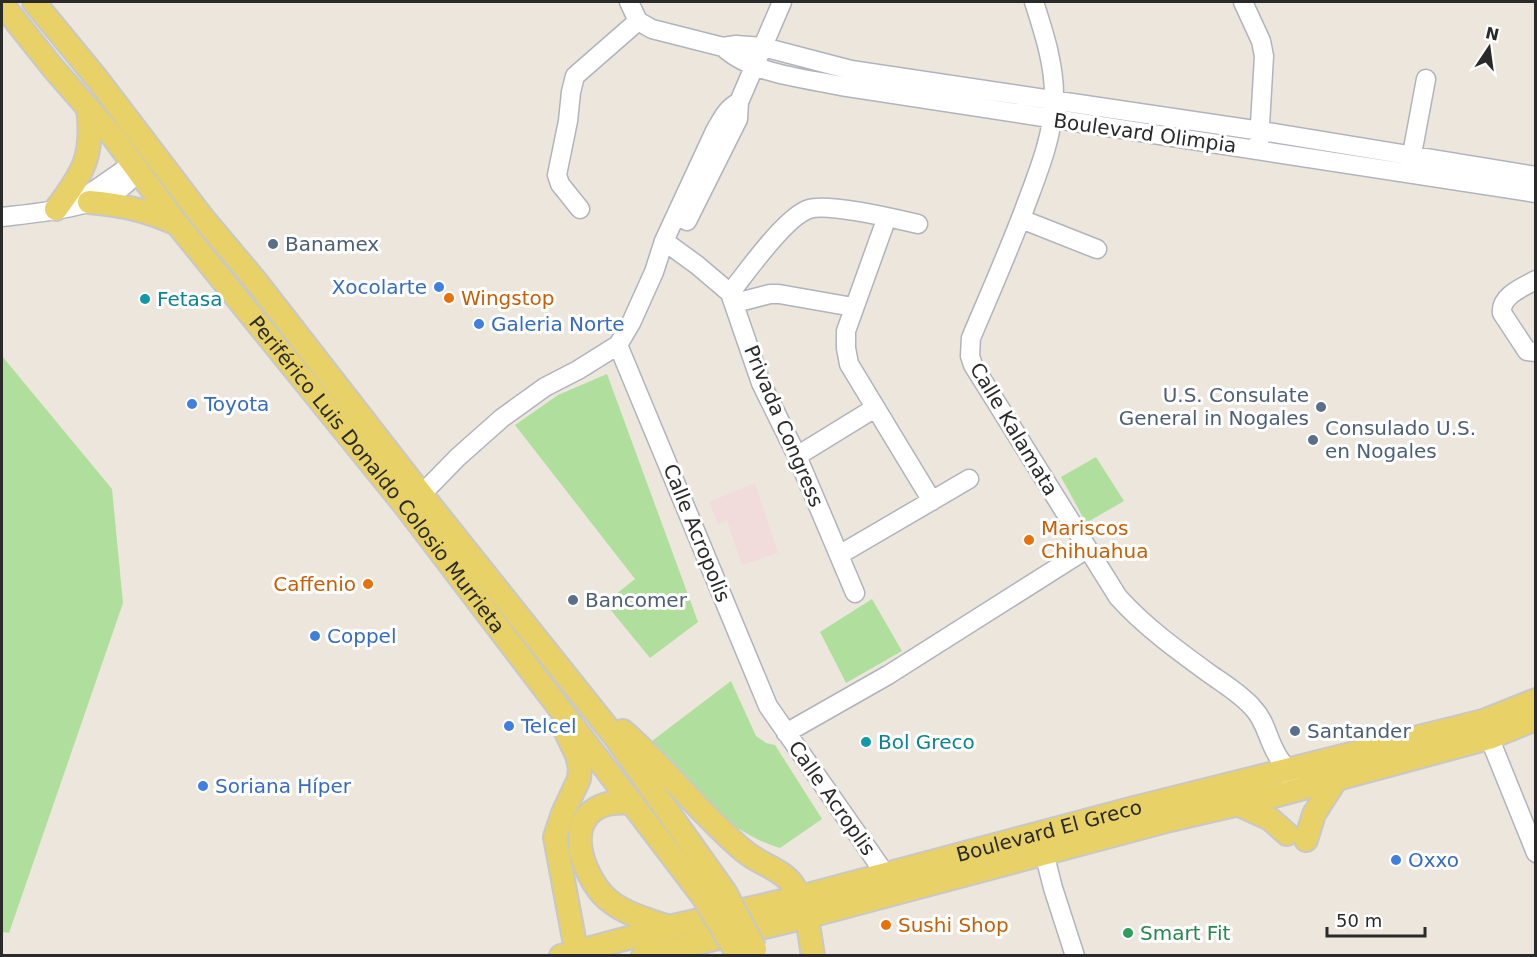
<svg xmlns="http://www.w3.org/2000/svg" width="1537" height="957" viewBox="0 0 1537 957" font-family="'DejaVu Sans',sans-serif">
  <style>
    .medical { fill: #f2dbdb }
    .grass { fill: #b0df9d }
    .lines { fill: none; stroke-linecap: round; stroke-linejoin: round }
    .minor-casing { stroke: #b1b3bd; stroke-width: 21 }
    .major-casing { stroke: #c8c8c8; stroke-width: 26 }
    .minor { stroke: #fff; stroke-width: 18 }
    .major { stroke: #e8d166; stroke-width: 22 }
    .major-bridge-casing { stroke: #c8c8c8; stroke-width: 26; stroke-linecap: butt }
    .major-bridge { stroke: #e8d166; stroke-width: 22 }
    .service-dot { fill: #5c6f8a; stroke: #fff; stroke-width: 2 }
    .shop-dot { fill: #3f7fe0; stroke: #fff; stroke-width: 2 }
    .food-dot { fill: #e8710a; stroke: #fff; stroke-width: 2 }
    .culture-dot { fill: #0f9aa8; stroke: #fff; stroke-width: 2 }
    .leisure-dot { fill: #2e9e5b; stroke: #fff; stroke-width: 2 }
    .labels { text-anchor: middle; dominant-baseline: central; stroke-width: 6; stroke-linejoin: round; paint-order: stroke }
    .street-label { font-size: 20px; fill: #2a2a2a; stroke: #fff }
    .service-label { font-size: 20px; fill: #4e5e75; stroke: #fff; text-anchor: start }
    .shop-label { font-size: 20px; fill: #366cbe; stroke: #fff; text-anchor: start }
    .food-label { font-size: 20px; fill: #c56008; stroke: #fff; text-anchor: start }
    .culture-label { font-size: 20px; fill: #0d838f; stroke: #fff; text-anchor: start }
    .leisure-label { font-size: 20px; fill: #27864d; stroke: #fff; text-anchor: start }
  </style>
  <rect width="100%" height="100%" fill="#ece6dd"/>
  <!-- medical -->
  <path class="medical" d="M755,483L778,553L742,565L727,521L718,524L709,502Z"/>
  <!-- grass -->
  <path class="grass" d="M2,356L112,489L123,603L9,933L2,932Z
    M607,374L698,622L650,658L605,603L635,579L515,425L558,395Z
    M1096,457L1124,501L1086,523L1061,477Z
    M872,599L902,651L846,683L820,632Z
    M731,681L756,736L766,743L775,745L822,819L780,848C727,832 683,785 652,741Z"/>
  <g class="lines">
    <!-- minor casing -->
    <g class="minor-casing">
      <path id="minor" d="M629,2L638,21L652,29L723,47L736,45L763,47L851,70L1261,131L1536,176
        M1034,2C1044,33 1055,66 1054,100C1053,135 1039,170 1027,202C1010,248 990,293 971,338L970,356L973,365L1118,597C1145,627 1177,650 1210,674C1224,684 1241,694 1253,708C1264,719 1267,735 1274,749C1279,761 1288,767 1291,781
        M1243,2L1261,41L1264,56L1259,142
        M723,47C752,74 803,78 841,86L1536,193
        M1410,165L1426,79
        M580,209L560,184L557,175L568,121L571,92L575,76L638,21
        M2,217C35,213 124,207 136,169L124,170L72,206
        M887,217L846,331V348L849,364L932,501
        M1021,219L1097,249
        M687,221L738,119L739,102L782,2
        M664,241L697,265L730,293L761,383L797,456L855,593
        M1536,280C1523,287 1500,296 1502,313L1527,351L1536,352
        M730,293C747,272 785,217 809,209C829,203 896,219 918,224
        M735,303L770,294H779L853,307
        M618,345L768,706L886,875
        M797,456L875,408
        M413,503L458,457L502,418L545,387L578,370L618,345L631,323L654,272L664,241L715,131C722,119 727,108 739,102
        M839,555L969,479
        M1485,727L1536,853
        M786,733L888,675L1087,549
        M1041,841L1053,888L1075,956"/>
    </g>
    <!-- major casing -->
    <g class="major-casing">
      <g id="major">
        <path d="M34,2L98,80L203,218L255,280L422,495L615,737L725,892"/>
        <path id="s1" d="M2,4L53,68L114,138L177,224L407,508L704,898"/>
        <path d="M89,202C122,205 146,210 177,224"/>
        <path d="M56,209C84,172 94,155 88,108"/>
        <path d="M565,730L577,755L580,768L579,779L563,813L555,837L574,939L579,952L584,956"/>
        <path d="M623,731C666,768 700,814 744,851C759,864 782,869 793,885C807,906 809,931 813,956"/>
        <path d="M632,802C623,803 612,802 604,805C563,819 582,872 603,895C620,913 646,919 669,927"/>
        <path d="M1237,804L1270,819L1287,834"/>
        <path d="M1306,840L1314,814L1337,778"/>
        <path id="s2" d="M561,956L669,927L800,897L1134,808L1483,721L1536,700"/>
        <path d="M643,956L806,917L1170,820L1278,795L1489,738L1536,719"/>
      </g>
    </g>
    <!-- minor -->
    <use href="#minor" class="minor"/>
    <!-- major -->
    <use href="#major" class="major"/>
    <!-- major-bridge casing -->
    <g class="major-bridge-casing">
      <path id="major-bridge" d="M725,892L755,949
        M704,898L738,955"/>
    </g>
    <!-- major-bridge -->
    <use href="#major-bridge" class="major-bridge"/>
  </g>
  <!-- markers -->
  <g class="service-dot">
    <circle cx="273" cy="244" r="6"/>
    <circle cx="1321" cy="407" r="6"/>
    <circle cx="1313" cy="440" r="6"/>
    <circle cx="573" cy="600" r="6"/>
    <circle cx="1295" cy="731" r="6"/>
  </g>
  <g class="shop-dot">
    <circle cx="439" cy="287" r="6"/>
    <circle cx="479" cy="324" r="6"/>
    <circle cx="192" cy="404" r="6"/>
    <circle cx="315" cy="636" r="6"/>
    <circle cx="509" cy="726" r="6"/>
    <circle cx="203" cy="786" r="6"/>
    <circle cx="1396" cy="860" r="6"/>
  </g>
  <g class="food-dot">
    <circle cx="449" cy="298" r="6"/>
    <circle cx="1029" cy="540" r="6"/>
    <circle cx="368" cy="584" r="6"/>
    <circle cx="886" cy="925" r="6"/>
  </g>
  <g class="culture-dot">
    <circle cx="145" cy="299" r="6"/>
    <circle cx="866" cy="742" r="6"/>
  </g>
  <circle class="leisure-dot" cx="1128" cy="933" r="6"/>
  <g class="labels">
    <!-- street labels -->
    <g class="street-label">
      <text transform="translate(1145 133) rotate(8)">Boulevard Olimpia</text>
      <text transform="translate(784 426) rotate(67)">Privada Congress</text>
      <text transform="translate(1014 429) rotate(59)">Calle Kalamata</text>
      <text stroke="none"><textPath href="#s1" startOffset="602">Periférico Luis Donaldo Colosio Murrieta</textPath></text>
      <text transform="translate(697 533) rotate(68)">Calle Acropolis</text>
      <text transform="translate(832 798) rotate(55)">Calle Acroplis</text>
      <text stroke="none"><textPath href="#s2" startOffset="504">Boulevard El Greco</textPath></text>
    </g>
    <!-- service labels -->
    <g class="service-label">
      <text x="285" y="244">Banamex</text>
      <text x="1309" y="395" text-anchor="end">U.S. Consulate<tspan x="1309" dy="23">General in Nogales</tspan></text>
      <text x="1325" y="428">Consulado U.S.<tspan x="1325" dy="23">en Nogales</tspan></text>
      <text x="585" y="600">Bancomer</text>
      <text x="1307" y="731">Santander</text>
    </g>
    <!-- shop labels -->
    <g class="shop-label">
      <text x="427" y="287" text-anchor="end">Xocolarte</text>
      <text x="491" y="324">Galeria Norte</text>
      <text x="204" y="404">Toyota</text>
      <text x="327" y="636">Coppel</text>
      <text x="521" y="726">Telcel</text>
      <text x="215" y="786">Soriana Híper</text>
      <text x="1408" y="860">Oxxo</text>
    </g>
    <!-- food labels -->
    <g class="food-label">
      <text x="461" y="298">Wingstop</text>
      <text x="1041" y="528">Mariscos<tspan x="1041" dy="23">Chihuahua</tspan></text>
      <text x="356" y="584" text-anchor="end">Caffenio</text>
      <text x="898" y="925">Sushi Shop</text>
    </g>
    <!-- culture labels -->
    <g class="culture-label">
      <text x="157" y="299">Fetasa</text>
      <text x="878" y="742">Bol Greco</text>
    </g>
    <!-- leisure labels -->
    <g class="leisure-label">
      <text x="1140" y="933">Smart Fit</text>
    </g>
  </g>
  <!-- border -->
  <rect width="1537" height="957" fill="none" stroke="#2a2a2a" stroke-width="6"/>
  <!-- north arrow -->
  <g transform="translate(1489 48) rotate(13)" stroke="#ffffff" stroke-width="4.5" paint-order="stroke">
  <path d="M0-4.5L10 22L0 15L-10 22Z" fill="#2a2a2a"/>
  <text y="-9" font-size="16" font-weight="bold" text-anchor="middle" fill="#2a2a2a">N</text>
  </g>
  <!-- scale -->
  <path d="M1327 927v9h98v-9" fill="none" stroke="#2a2a2a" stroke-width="3"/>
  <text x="1336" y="927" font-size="18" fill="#2a2a2a" stroke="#ffffff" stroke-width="4.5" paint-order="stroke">50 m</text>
</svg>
